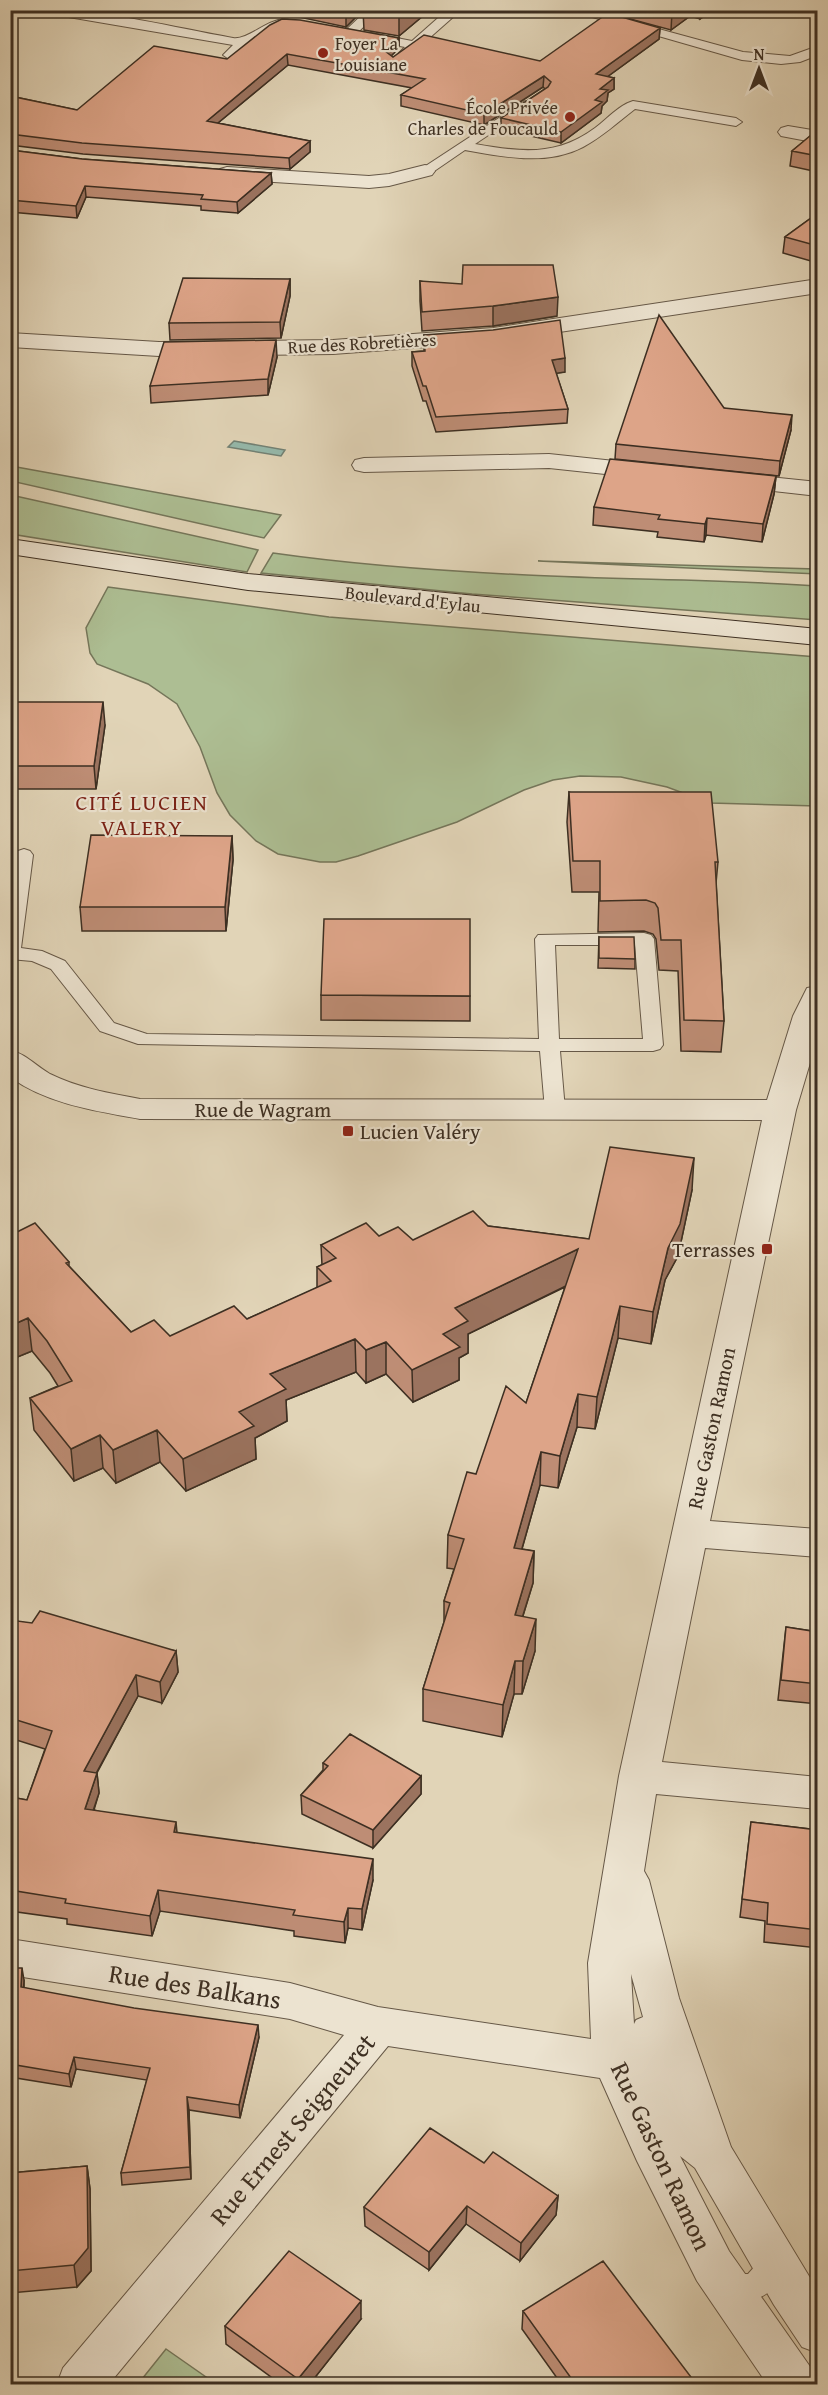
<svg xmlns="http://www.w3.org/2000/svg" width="828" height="2395" viewBox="0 0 828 2395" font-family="'Gentium Book Plus',serif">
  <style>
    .green { fill: #adbe93; stroke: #75765a; stroke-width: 1.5 }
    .water { fill: #95b8aa; stroke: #728174; stroke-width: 1.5 }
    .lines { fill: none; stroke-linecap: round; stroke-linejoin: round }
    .service-casing { stroke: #665847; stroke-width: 2 }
    .minor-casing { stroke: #665847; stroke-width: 2 }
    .secondary-casing { stroke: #3d2f22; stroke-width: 2 }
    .service { fill: #ece3d0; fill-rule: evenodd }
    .minor { fill: #ece3d0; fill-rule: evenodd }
    .secondary { fill: #ece3d0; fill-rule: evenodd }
    .wall { fill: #be8d75; stroke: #3d2f22; stroke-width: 1.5 }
    .shaded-wall { fill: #9b735f; stroke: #3d2f22; stroke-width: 1.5 }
    .building { fill: #dda488; stroke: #3d2f22; stroke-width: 1.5 }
    .poi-dot { fill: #8f2418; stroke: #ece3d0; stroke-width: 2 }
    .labels { text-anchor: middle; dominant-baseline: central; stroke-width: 4.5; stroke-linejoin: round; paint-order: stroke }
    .far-poi-label { font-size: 18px; fill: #3d2f22; stroke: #ece3d0; text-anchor: start }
    .far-street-label { font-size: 18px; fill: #3d2f22; stroke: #ece3d0 }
    .street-label { font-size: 21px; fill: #3d2f22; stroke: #ece3d0 }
    .poi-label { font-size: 21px; fill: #3d2f22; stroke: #ece3d0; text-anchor: start }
    .neighbourhood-label { font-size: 22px; letter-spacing: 1.5px; fill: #7a1f14; stroke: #ece3d0 }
    .near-street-label { font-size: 26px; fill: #3d2f22; stroke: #ece3d0 }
  </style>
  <rect width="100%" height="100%" fill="#e1d4b7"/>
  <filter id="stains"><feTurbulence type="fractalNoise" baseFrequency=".00333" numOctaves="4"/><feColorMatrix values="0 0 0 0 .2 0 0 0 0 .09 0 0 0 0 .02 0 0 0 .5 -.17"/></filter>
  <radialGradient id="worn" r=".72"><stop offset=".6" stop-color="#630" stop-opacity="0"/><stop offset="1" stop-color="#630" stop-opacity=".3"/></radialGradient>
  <!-- green -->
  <path class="green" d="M11,466L281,515L264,538L11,481Z
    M10,495H11L258,550L247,572L11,534Z
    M273,553C357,565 442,571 527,575C624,580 721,579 817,586V620L472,594L261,573Z
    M538,561L817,569L818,574Z
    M108,587L329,617L817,657V806L710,803L667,787L621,777L580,776L553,780L524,790L457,822L358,856L336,862H320L278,854L256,841L230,815L217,793L200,747L177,704L148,684L97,664L90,653L86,628Z
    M166,2349L216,2384H138Z"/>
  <!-- water -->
  <path class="water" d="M234,441L285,450L281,456L228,447Z"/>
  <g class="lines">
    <!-- service casing -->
    <g class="service-casing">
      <path id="service" d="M45,10C108,10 171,27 233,38C251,41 278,7 296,24L294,27L269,32L229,59L223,55L233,45L51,14Z
        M367,10H381L354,36H346V30Z
        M447,10H461L409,56H401L399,53L405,47L367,40L365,37L371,33L412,41Z
        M568,10H589L743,52L790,56L818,46V55L800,62L781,64L742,60Z
        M525,101L531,105L529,108L475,144C520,152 556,157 595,128C606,120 619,105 633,101L736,118L742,122L736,126L635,109C618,122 602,137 583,147C547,166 504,157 465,150L430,174H420L418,171Z
        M24,849L30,851L33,855L21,948L42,951L65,961L114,1023L147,1034L539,1039L535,939L538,935L644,933L651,935L654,939L663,1045L660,1049L653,1051H560L565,1110L562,1115L555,1117L548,1115L545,1110L540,1051L138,1044L100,1031L51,969L32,961L10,959V887L15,855L18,851ZM555,945H635L643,1039H559Z
        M775,2251L785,2255L790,2265C776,2295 749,2310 718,2298L713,2288L718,2278L728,2274H748L765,2255Z"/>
    </g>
    <!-- minor casing -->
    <g class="minor-casing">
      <path id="minor" d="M788,126L818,131V143L781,136L778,132L781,128Z
        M425,165L432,167L435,171L432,175L389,186L369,188L227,179L220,177L217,173L220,169L227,167L369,176L389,174Z
        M818,279V293L493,342L333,354L159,356L10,347V333L159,342L333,340L493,328Z
        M549,454L652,465L661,467L664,472L661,477L652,479L549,468L364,472L355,470L352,465L355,460L364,458Z
        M730,473L818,482V496L721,485L718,480L721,475Z
        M818,986V1036L796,1110L710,1521L818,1529V1557L705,1548L662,1762L818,1777V1809L656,1794L644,1871L649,1880L679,1998L731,2147L818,2291V2353L802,2347L774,2305L695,2168L680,2156L729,2251L811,2368L817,2384H767L697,2281L637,2161L600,2078L388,2046L109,2384H57L63,2368L344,2035L290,2019L10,1975V1939L290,1983L378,2007L591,2039L588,1963L619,1776L762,1120L140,1119C96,1111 47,1104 10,1077V1050C26,1054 36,1066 50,1074C78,1088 109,1093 140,1099L767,1100L793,1016L807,988ZM631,1974L643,2017L636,2020L634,2024Z"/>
    </g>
    <!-- secondary casing -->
    <g class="secondary-casing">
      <path id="secondary" d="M10,539L248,574L818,629V645L248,590L10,554Z"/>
    </g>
    <!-- service -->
    <use href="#service" class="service"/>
    <!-- minor -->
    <use href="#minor" class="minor"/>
    <!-- secondary -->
    <use href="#secondary" class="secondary"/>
  </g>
  <!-- wall -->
  <path class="wall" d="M294,10H363L346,27L294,16Z
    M363,10H430L399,36L364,30Z
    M619,10H713L700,19L690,16L671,30L619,16Z
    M660,28L659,39L607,77L614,78V89L608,93L607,101L602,106L601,113L561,143L501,129V118L545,89L543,87L484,125L401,106V95L412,88L288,65L218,123L310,141V152L290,169L83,154L10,145V96L77,110L227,59L399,38V48L391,56L393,57L540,61Z
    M818,130V172L790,166L792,151Z
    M10,150L82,159L271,173L272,184L238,213L201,210V206L86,197L77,218L10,212Z
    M818,213V263L783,253L785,237Z
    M290,279V296L281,338L170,340L169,323Z
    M420,281L557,316L493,326L422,331L420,301Z
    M818,311V336L813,327L815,312Z
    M424,335L565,372L556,373L568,409L567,423L436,432L426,401H423L412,366V352L424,351Z
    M277,357L268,395L151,403L150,386Z
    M724,408L791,430L779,476L615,459L616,444Z
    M776,476L774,494L762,542L706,535L704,542L657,537L658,532L593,525L594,507Z
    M10,702L105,725L96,789H10Z
    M569,792L718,862L716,883L724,1021L721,1052L681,1051L678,971L659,970L656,939L653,934L644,931L598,932L599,892H572L567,822Z
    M232,836L233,860L226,931H82L80,907Z
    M599,937L635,959V969L598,968Z
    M321,995L470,996V1021L321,1020Z
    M692,1190L678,1256L665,1280L651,1344L618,1338L595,1429L577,1427L558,1488L540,1485L522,1549L534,1551L533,1583L523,1616L535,1651L522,1694H514L502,1737L423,1721V1689L444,1622V1601L454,1569L447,1568L448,1535L476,1474L526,1403L565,1287L468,1334V1353L459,1358V1380L413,1402L386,1374L366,1383L356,1372L286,1400L287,1421L255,1438L256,1459L186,1491L160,1462L116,1483L103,1468L74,1481L34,1430L30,1398L58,1386L50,1373L32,1351L10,1360L15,1233L69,1262V1266L131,1332L170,1336L247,1319L317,1288V1267L322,1265L321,1245L379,1236L413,1240L488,1226L589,1239Z
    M10,1620L176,1651L178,1672L162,1703L138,1696L97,1773L99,1793L94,1810L177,1833L373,1880L362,1930L348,1928L345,1943L294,1936V1931L160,1911L152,1936L67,1924V1919L10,1911V1797L27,1800L45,1749L10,1738Z
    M786,1627L818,1632V1704L778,1700Z
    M323,1763L421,1776V1794L373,1848L302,1814L301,1795L323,1770Z
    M751,1822L818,1830V1948L764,1942L765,1921L740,1917Z
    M10,1968L24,1980V1988L259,2037L240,2118L189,2110L191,2179L122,2185L121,2173L147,2080L76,2069L71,2087L10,2077Z
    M484,2163L558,2196L556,2215L520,2261L466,2224L429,2270L365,2226L364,2207Z
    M87,2166L90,2189L91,2271L77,2287L10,2293V2173Z
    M523,2311L697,2385H562L522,2329Z
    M361,2319L309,2385H282L226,2344L225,2326Z"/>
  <!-- shaded-wall -->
  <path class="shaded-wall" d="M346,10H363L346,27Z
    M402,10H430L399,36V13Z
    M674,10H690V16L671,30L672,12Z
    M700,10H713L700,19Z
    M660,28L659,39L596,85V74Z
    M399,38V48L385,62V51Z
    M287,54L288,65L207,132V121Z
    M544,76L543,87L484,125V114Z
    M614,78V89L608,93L607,101L602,106L601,113L561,143V132L595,100L600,89Z
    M310,141V152L290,169L289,158Z
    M271,173L272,184L238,213L237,202Z
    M85,186L86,197L77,218L76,206Z
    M290,279V296L281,338L280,322Z
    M558,297L557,316L493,326V306Z
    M276,340L277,357L268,395V379Z
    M565,358V372L552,374V360Z
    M792,415L791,430L779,476L780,461Z
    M776,476L774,494L762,542L763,524Z
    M707,518L706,535L704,542L705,524Z
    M103,702L105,725L96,789L94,766Z
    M232,836L233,860L226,931L225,907Z
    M694,1158L692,1190L678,1256L665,1280L651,1344L653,1312L668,1248Z
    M578,1249L576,1281L468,1334V1353L459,1358V1380L413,1402L412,1370L443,1334L455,1308Z
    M620,1306L618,1338L595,1429L597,1397Z
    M28,1318L32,1351L10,1360V1326Z
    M355,1339L356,1372L286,1400L287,1421L255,1438L256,1459L186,1491L183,1459L239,1412L270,1374Z
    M386,1342V1374L366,1383V1350Z
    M578,1394L577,1427L558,1488L560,1456Z
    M157,1430L160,1462L116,1483L113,1450Z
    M100,1435L103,1468L74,1481L71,1449Z
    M541,1452L540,1485L513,1580L514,1548Z
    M534,1551L533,1583L513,1647L515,1615Z
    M536,1619L535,1651L522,1694L523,1661Z
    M176,1651L178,1672L162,1703L160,1682Z
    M515,1661L514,1694L502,1737L503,1705Z
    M136,1675L138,1696L86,1792L84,1771Z
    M97,1773L99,1793L87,1829L85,1809Z
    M421,1776V1794L373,1848V1830Z
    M176,1822L178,1843L174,1832Z
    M373,1859V1880L362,1930V1909Z
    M158,1890L160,1911L152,1936L150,1916Z
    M348,1908V1928L345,1943L344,1922Z
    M22,1968L24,1980L23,2000L21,1987Z
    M258,2025L259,2037L240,2118L239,2105Z
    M74,2057L76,2069L71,2087L69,2074Z
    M187,2097L189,2110L191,2179L190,2167Z
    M87,2166L90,2189L91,2271L77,2287L74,2265Z
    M558,2196L556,2215L520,2261L521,2243Z
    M467,2206L466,2224L429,2270V2252Z
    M361,2301V2319L309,2385H298V2379Z"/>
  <!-- building -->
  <path class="building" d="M385,10H402L399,13Z
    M608,13L660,28L596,74L614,78L600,89L608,90L595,100L602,102L561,132L501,118L548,87L551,82L544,76L484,114L401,95L425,79L287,54L207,121L310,141L289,158L82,143L10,134V96L77,110L154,46L227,59L270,25L282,19L300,20L399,38L385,51L393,57L424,35L540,61Z
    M817,130L818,156L792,151Z
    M10,150L82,159L271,173L237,202L201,199L203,195L85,186L76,206L10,200Z
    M818,213V246L785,237Z
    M463,265H553L558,297L493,306L422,312L420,281L462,284Z
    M183,278L290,279L280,322L169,323Z
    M659,315L724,408L792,415L780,461L616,444Z
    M560,320L565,358L552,360L568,409L436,417L426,386H423L412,352L425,351L424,335L493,330Z
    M276,340L268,379L150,386L164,342Z
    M610,459L776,476L763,524L707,518L705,524L658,519L660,515L594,507Z
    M10,702H103L94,766H10Z
    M569,792H711L718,862H715L724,1021L684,1020L681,940H661L658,908L655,903L646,900L600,901V861H573Z
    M91,835L232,836L225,907H80Z
    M324,919H470V996L321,995Z
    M599,937H634L635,959L599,958Z
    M610,1147L694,1158L680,1224L668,1248L653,1312L620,1306L597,1397L578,1394L560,1456L541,1452L514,1548L534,1551L515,1615L536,1619L523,1661H515L503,1705L423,1689L450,1603L444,1601L464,1539L448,1535L467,1472L476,1474L506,1386L526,1403L578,1249L455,1308L468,1321L443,1334L460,1347L412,1370L386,1342L366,1350L355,1339L270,1374L286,1389L239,1412L254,1426L183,1459L157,1430L113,1450L100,1435L71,1449L30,1398L72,1381L47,1341L28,1318L10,1326V1228L15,1233L35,1223L69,1262L66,1263L131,1332L154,1320L170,1336L234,1306L247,1319L331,1281L317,1267L336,1258L321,1245L366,1223L379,1236L398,1227L413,1240L473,1211L488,1226L589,1239Z
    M40,1611L176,1651L160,1682L136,1675L84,1771L97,1773L85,1809L176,1822L174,1832L373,1859L362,1909L348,1908L344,1922L293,1915L295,1910L158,1890L150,1916L65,1903L66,1899L10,1890V1797L27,1800L52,1731L10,1718V1692L14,1686L10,1685V1620L32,1623Z
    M786,1627L818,1632V1684L781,1680Z
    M350,1734L421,1776L373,1830L301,1795L328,1766L323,1763Z
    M751,1822L818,1830V1930L767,1924L768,1903L742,1899Z
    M10,1968H22L21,1987L134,2008L258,2025L239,2105L187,2097L190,2167L121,2173L150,2068L74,2057L69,2074L10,2064Z
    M430,2128L484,2163L493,2152L558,2196L521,2243L467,2206L429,2252L364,2207Z
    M87,2166L88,2248L74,2265L10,2271V2173Z
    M289,2251L361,2301L298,2379L225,2326Z
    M603,2261L697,2385H576L523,2311Z"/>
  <!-- markers -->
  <g class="poi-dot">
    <circle cx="323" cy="53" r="6"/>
    <circle cx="570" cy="117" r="6"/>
    <rect x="342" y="1125" width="12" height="12" rx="3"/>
    <rect x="761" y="1243" width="12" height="12" rx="3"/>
  </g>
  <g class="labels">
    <!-- far-poi labels -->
    <g class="far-poi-label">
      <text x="335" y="43">Foyer La<tspan x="335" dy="21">Louisiane</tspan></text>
      <text x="558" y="107" text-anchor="end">École Privée<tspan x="558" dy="21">Charles de Foucauld</tspan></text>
    </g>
    <!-- far-street labels -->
    <g class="far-street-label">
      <text transform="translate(362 343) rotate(-3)">Rue des Robretières</text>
      <text transform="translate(413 599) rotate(6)">Boulevard d'Eylau</text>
    </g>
    <!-- street labels -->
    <g class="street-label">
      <text x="263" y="1109">Rue de Wagram</text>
      <text transform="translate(711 1428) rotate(-78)">Rue Gaston Ramon</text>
    </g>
    <!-- poi labels -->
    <g class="poi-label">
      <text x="360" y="1131">Lucien Valéry</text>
      <text x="755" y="1249" text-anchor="end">Terrasses</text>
    </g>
    <!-- neighbourhood labels -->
    <g class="neighbourhood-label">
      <text x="142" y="802">CITÉ LUCIEN<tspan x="142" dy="25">VALERY</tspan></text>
    </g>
    <!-- near-street labels -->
    <g class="near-street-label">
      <text transform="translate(195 1986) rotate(9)">Rue des Balkans</text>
      <text transform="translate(292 2129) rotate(-50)">Rue Ernest Seigneuret</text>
      <text transform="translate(662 2156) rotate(65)">Rue Gaston Ramon</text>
    </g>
  </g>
  <!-- margin -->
  <rect width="828" height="2395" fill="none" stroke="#e1d4b7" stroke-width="36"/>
  <rect x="12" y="12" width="804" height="2371" fill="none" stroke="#3d2f22" stroke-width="3"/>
  <rect x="18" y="18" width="792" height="2359" fill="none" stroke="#3d2f22" stroke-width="1.5"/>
  <!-- north arrow -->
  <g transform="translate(759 69)" stroke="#ece3d0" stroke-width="4.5" paint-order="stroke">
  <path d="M0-4.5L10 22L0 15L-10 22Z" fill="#3d2f22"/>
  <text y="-9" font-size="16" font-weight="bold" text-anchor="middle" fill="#3d2f22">N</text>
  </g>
  <rect width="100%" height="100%" filter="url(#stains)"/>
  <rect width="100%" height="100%" fill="url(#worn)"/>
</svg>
